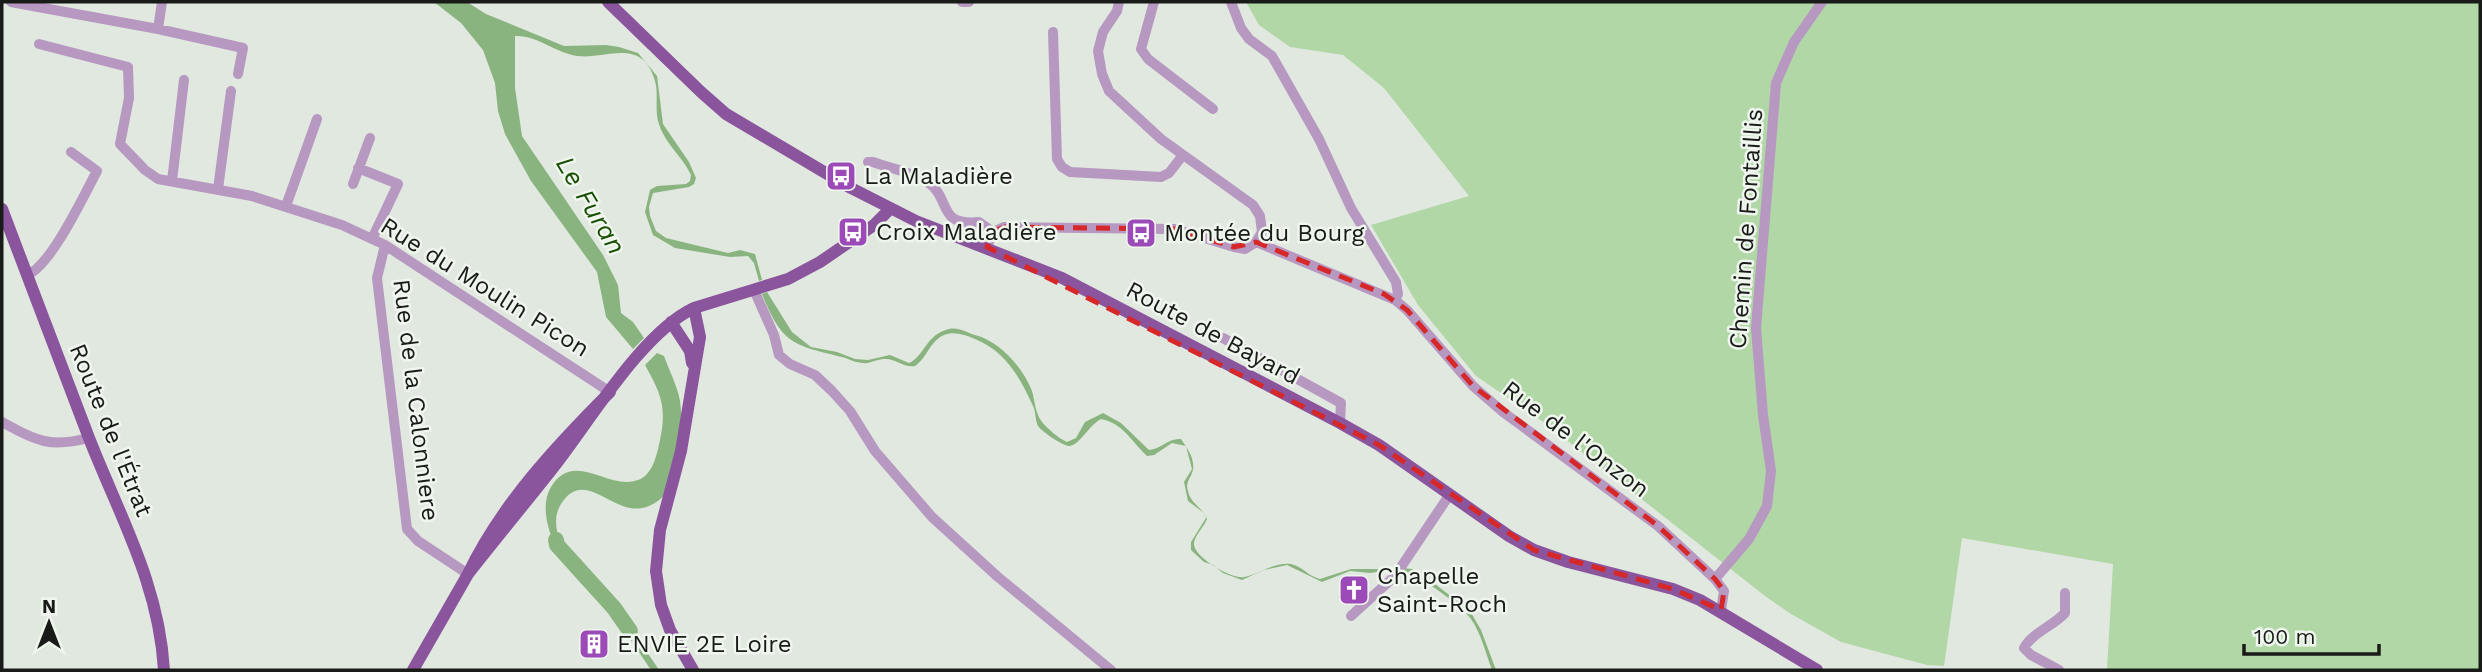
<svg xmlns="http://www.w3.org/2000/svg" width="2482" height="672" viewBox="0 0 2482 672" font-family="'Work Sans',sans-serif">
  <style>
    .green { fill: #b1d7a7 }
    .water { fill: #8ab47f }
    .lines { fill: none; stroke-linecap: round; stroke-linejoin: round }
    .river { stroke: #8ab47f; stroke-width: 16 }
    .minor { stroke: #b698c1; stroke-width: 10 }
    .major { stroke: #8b559e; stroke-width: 12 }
    .marked { fill: none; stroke: #d62828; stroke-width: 5; stroke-dasharray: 14 9; stroke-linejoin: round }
    .labels { text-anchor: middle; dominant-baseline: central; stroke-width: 5; stroke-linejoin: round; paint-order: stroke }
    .poi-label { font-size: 24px; fill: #181b18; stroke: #eff6ed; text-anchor: start }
    .street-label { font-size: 24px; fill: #181b18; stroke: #eff6ed }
    .water-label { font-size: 26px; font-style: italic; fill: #174e01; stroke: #eff6ed }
  </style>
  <rect width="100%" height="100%" fill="#e1e8df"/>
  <!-- green -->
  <path class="green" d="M1246,2H2480V670H2107L2113,564L1962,538L1944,666L1927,665L1841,642L1791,614L1765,596L1546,424L1476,376L1418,305L1371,225L1469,196L1384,88L1343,55L1290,47L1259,25Z"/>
  <!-- water -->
  <path class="water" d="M434,2H467L486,14L564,46L606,45L619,47L638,53L657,76L663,124L689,162L696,178L694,184L689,187L653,193L649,207L650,216L656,231L666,238L728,253L740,250L755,254L762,280L759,281L754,263L748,256L730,257L675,248L653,235L645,212L650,190L657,186L686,184L690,181L691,175C683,157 665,144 659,124C654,110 659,95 655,81C642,36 606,60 577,56C556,53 537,35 515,36V88L522,136L603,255L618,285L621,313L633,322L644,338L633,349L606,317L597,272L531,181L505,134L498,111L495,83L483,50L461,23Z
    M767,292L792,332L811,347L837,352L855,359L868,360L890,355L909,363C924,357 926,334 949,329C959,327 967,333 975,335C999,341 1023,367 1032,391C1035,401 1035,413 1042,422C1048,429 1058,438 1067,442L1076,438L1085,422L1103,413L1121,423L1149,450C1161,449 1168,438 1181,439C1186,447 1195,457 1193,470C1191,478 1185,482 1188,491C1190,503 1203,508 1207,519C1204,527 1195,535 1194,543C1192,556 1232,580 1244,577C1259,574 1274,562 1291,564C1302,566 1309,577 1320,579L1351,569H1397L1370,573L1350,571L1322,582L1287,565L1264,570L1242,580L1223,573L1213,565L1204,562L1191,550V542L1206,518L1204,513L1188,501L1184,482L1192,469L1186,446L1172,443L1154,455L1147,456C1132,442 1123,423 1101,419C1089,425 1079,446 1069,446C1063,446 1041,431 1038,426C1035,420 1036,412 1033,406C1020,377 1005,351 975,339C965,335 954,331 944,335C930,341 927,358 915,366C903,368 896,358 884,359C877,359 870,364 863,363C856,363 849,359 842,357C793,345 782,344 762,294Z
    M657,353L664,356C669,370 677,385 680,401C684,426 676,450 669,474C668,480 667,489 664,495C660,501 649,507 642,508C612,514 584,467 561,504C553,517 556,531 561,545C570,569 595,587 611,606C628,626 645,648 659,670H651C638,651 626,631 611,614C593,593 567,574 556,548C548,530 540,505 551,487C574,449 608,491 638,480C653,475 657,454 660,440C667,407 661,394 645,365Z
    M1402,568L1412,569L1426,577L1470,611L1481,630L1496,670H1492C1486,654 1481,633 1471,619C1462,606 1418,573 1403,573Z"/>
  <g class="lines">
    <!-- river -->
    <path class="river" d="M556,540L557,545L614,608L630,631"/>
    <!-- minor -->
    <path class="minor" d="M11,2L158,29L162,2
      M962,2H969
      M1154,2L1141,49L1148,59L1213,109
      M1231,2L1241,28L1249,39L1272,56L1319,139L1351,208L1396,282L1398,294L1395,300
      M158,29L243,48L238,74
      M1053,32L1057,159L1062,167L1070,172L1161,177L1169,173L1183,155
      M39,44L128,67L129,98L120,144L145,170L158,179L252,196L342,225L385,245L610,392
      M868,162H873C889,168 911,172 926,181C953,198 935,226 979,222L993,232
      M358,168L398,184L372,239
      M172,181L184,80
      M353,184L370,138
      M218,189L231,91
      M286,206L317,119
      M1256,242L1395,300L1407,310L1473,386L1503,412L1658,526L1715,579L1724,591L1721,610
      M385,245L377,278L407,529L418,541L468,574
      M987,247L993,232L1004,227L1175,229L1234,247L1245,249L1256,242L1262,232L1260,216L1253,205L1161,139L1109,91L1102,74L1098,51L1103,32L1117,11L1119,2
      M27,275C51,266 84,195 97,171L71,152
      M754,290L774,335L779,355L790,364L815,375L832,391L850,411L875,451L932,517L998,577L1111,670
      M1223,338L1341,403L1340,423
      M2,422C37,441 49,448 89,438
      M1715,579L1749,539L1767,506L1771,471L1763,415L1756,328L1776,83L1794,42L1822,2
      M1351,616L1395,576L1450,494
      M2059,670L2031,655L2024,648C2032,633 2053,626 2065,613V593"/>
    <!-- major -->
    <path class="major" d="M608,2L701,92L726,114L851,188L916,221L1062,278L1340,423L1379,445L1509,536L1534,550L1568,562L1673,589L1700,600L1817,670
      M2,209C31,285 60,362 89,438C120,517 159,584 164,670
      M671,322L690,351L692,363
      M610,392C556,446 501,505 468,574C497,537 527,501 556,464C591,419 643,332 694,308L788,279L820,262L874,225L890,209
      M413,670L468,574
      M693,670L670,630L661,605L656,571L660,530L681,451L700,337L694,308"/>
  </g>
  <!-- marked area -->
  <path class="marked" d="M1004,227L1175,229L1234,247L1256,242L1384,294L1407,310L1473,386L1658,526L1715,579L1724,591L1721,610L1673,589L1534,550L1379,445L987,247L993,232Z"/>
  <!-- icons -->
  <defs>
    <g id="bus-square" transform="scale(1.575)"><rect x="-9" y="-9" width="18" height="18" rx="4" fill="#9d4ab9" stroke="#eff6ed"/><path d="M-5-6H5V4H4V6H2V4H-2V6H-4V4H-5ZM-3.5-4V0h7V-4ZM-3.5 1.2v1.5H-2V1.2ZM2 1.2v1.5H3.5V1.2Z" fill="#fff"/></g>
    <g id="church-square" transform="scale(1.575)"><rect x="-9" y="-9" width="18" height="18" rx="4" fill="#9d4ab9" stroke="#eff6ed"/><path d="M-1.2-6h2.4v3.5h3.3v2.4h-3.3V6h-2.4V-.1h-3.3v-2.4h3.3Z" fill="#fff"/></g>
    <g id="building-square" transform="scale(1.575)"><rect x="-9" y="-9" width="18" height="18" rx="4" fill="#9d4ab9" stroke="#eff6ed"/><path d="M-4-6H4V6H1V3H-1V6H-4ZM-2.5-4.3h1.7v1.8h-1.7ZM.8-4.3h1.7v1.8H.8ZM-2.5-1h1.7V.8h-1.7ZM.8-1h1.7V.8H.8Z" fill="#fff"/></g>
  </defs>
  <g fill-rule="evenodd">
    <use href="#bus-square" x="841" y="176"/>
    <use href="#bus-square" x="853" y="232"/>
    <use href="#bus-square" x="1141" y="233"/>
    <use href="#church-square" x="1354" y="590"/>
    <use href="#building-square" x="594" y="644"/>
  </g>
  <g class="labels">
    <!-- poi labels -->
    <g class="poi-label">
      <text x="864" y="176">La Maladière</text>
      <text x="876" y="232">Croix Maladière</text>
      <text x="1164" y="233">Montée du Bourg</text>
      <text x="1377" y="576">Chapelle<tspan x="1377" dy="28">Saint-Roch</tspan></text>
      <text x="617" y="644">ENVIE 2E Loire</text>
    </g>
    <!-- street labels -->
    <g class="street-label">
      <text transform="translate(1746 229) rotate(-86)">Chemin de Fontaillis</text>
      <text transform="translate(485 287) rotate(32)">Rue du Moulin Picon</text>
      <text transform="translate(1213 333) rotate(28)">Route de Bayard</text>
      <text transform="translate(416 400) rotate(83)">Rue de la Calonniere</text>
      <text transform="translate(111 430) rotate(68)">Route de l'Étrat</text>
      <text transform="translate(1576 439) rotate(37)">Rue de l'Onzon</text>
    </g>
    <!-- water labels -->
    <g class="water-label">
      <text transform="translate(591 205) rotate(59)">Le Furan</text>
    </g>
  </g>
  <!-- border -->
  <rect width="2482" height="672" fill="none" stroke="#181b18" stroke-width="7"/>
  <!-- north arrow -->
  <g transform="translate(49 623)" stroke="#eff6ed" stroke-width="5" paint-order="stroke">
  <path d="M0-5L12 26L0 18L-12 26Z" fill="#181b18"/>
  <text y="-10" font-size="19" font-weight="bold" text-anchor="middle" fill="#181b18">N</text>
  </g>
  <!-- scale -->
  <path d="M2244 644v10h135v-10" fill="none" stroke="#181b18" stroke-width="3.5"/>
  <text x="2254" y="644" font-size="21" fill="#181b18" stroke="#eff6ed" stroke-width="5" paint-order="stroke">100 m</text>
</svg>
